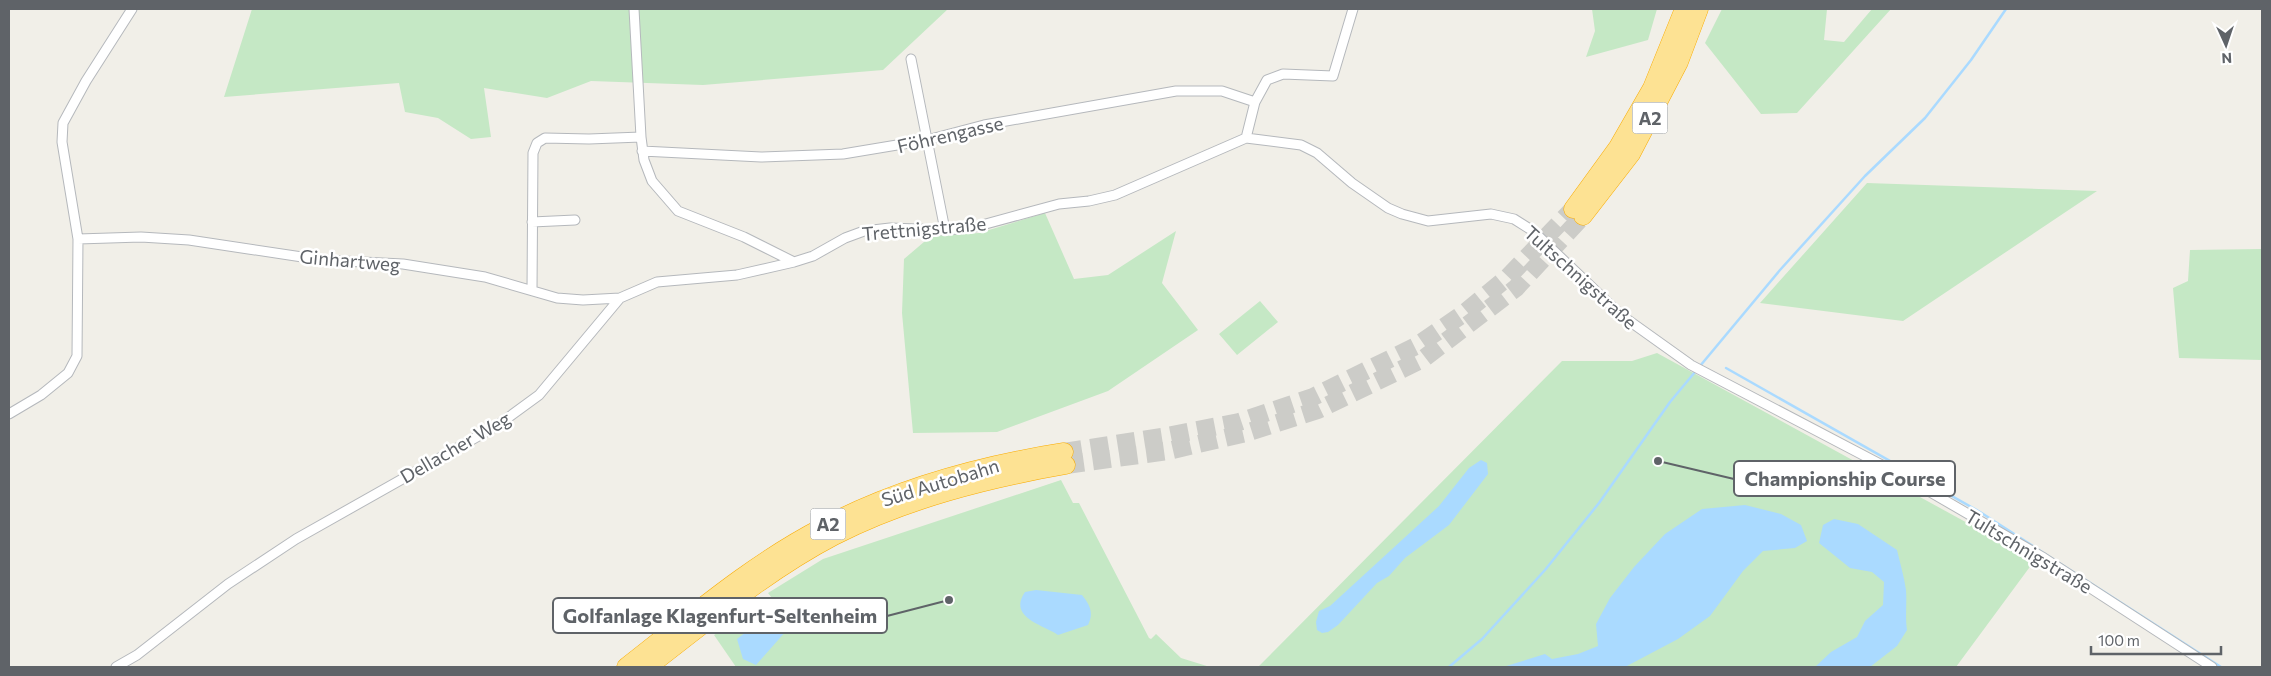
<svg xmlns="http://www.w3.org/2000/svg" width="2271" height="676" viewBox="0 0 2271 676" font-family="Commissioner,sans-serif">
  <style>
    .green { fill: #c5e8c5 }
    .water { fill: #aadaff }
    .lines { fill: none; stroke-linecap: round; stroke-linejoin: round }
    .stream { stroke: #aadaff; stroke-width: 2.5 }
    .highway-tunnel { stroke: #ccccc8; stroke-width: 18; stroke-dasharray: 18 9; stroke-linecap: butt }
    .street-casing { stroke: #b5b8bc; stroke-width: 11 }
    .highway-casing { stroke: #f9ab00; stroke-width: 19 }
    .street { stroke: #fff; stroke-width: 9 }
    .highway { stroke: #fde293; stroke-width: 18 }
    .labels { text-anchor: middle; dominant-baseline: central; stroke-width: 5; stroke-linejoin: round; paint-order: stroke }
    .shield { fill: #fff; stroke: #8f9295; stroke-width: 1 }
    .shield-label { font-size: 18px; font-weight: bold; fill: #5f6368 }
    .street-label { font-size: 19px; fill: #5f6368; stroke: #fff }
    .leader { fill: none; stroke: #5f6368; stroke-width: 2 }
    .callout-dot { fill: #5f6368; stroke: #fff; stroke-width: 2 }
    .callout { fill: #fff; stroke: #5f6368; stroke-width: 2 }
    .callout-label { font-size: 20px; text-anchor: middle; font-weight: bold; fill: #5f6368 }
  </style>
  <rect width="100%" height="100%" fill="#f1efe8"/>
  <!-- green -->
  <path class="green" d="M252,9H948L883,70L703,85L591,81L547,98L484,88L491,137L471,139L438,118L405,112L399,83L224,97Z
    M1592,9H1657L1648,40L1586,57L1595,31Z
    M1722,9H1827L1824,40L1844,42L1872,9H1891L1797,113L1761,114L1705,43Z
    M1867,183L2097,191L1903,321L1760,303Z
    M1045,213L1074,279L1108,275L1176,231L1162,283L1198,330L1108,391L997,432L913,433L902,313L904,259L931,236L979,233Z
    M2262,249V360L2179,358L2173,288L2188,281L2190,250Z
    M1260,301L1278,322L1237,355L1219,334Z
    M1657,353L2035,560L1956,667H1258L1562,361H1632Z
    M1061,480L1073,503H1079L1149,638L1151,639L1156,634L1181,658L1210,667H736L714,635L772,598L768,593L823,559Z"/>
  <!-- water -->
  <path class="water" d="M1481,460L1487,463L1488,474L1449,525L1405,558L1389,576L1377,583L1338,625L1328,632L1322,633L1317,630L1316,622L1319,611L1330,606L1439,506L1469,468Z
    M1745,505L1781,514L1801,525L1807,541L1795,548L1763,551L1743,571L1710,616L1678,639L1625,667H1503L1545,654L1552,659L1578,654L1598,646L1596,624L1610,598L1634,567L1665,534L1702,509Z
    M1834,519L1858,524L1897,550C1900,563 1904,576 1906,590C1907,603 1905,617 1907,630L1897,646L1870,667H1815L1831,652L1857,637L1865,621L1883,605L1884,582L1872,572L1850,568L1819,543L1823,525Z
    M1036,590L1082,595C1090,605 1094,613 1088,625L1058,635C1045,625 1007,618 1025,592Z
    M782,612L794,622L756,665L743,659L737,639L763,619Z"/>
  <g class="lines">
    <!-- stream -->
    <path class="stream" d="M1726,368L1980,512L2221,667
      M1449,667L1482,639L1545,570L1599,503L1670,402L1780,270L1865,176L1925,118L1971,60L2006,9"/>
    <!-- highway-tunnel -->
    <path class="highway-tunnel" d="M1064,452L1167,436L1239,422L1313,397L1416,346L1463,314L1508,277L1573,209
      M1066,465L1168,451L1246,433L1318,410L1423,359L1516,288L1583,216"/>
    <!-- street casing -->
    <g class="street-casing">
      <path id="street" d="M634,9L641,137L644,160L652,181L678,211L744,237L794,262
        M911,59L945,230
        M1246,138L1301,145L1317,153L1352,183L1388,208L1402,214L1428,221L1491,214L1514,219L1533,231L1621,315L1691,365L1901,475L2044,558L2212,667
        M1246,138L1255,102L1267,80L1283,74L1333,76L1353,9
        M642,151L761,157L843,154L927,140L984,125L1176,91H1222L1255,102
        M532,222L575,220
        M78,239L141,237L189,240L322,260L403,264L485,277L557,298L583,300L620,298
        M532,290L533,153L537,143L545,138L589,139L641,137
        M9,414L41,395L68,373L77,356L78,239L62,142L63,123L86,81L132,9
        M116,667L137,655L228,584L296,539L498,425L539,395L620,298L657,282L737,275L794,262L813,256L845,238L864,231L890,228L945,230L971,228L1059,204L1089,201L1115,195L1246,138"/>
    </g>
    <!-- highway casing -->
    <g class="highway-casing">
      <path id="highway" d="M1573,209L1618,147L1652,88L1684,9
        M1583,216L1631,154L1679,62L1699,9
        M626,667C689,618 751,564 823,527C899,487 980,465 1064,452
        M648,667C708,621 767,571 834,536C907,499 986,479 1066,465"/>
    </g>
    <!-- street -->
    <use href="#street" class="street"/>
    <!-- highway -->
    <use href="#highway" class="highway"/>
  </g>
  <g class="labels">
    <!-- shield labels -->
    <g class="shield">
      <rect x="1632.5" y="102.5" width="35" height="31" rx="4"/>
      <rect x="810.5" y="508.5" width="35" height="31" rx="4"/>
    </g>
    <g class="shield-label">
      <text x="1650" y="118">A2</text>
      <text x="828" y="524">A2</text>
    </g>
    <!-- street labels -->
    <g class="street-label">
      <text transform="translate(950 134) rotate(-13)">Föhrengasse</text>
      <text transform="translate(924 228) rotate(-5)">Trettnigstraße</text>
      <text transform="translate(350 260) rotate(5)">Ginhartweg</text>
      <text transform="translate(1581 277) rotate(42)">Tultschnigstraße</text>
      <text transform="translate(455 447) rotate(-30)">Dellacher Weg</text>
      <text transform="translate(940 482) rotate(-17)">Süd Autobahn</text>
      <text transform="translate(2029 551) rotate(31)">Tultschnigstraße</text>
    </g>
  </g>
  <!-- callouts -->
  <path class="leader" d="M1658 461L1734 479M949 600L887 616"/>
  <g class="callout-dot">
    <circle cx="1658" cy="461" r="5"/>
    <circle cx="949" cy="600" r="5"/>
  </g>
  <g class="callout">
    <rect x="1734" y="461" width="221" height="35" rx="5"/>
    <rect x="553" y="598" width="334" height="35" rx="5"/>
  </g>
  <g class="callout-label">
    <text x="1845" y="486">Championship Course</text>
    <text x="720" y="623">Golfanlage Klagenfurt-Seltenheim</text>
  </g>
  <!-- border -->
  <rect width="2271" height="676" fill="none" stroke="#5f6368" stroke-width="20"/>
  <!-- north arrow -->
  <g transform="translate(2226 45) rotate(177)" stroke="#ffffff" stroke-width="4" paint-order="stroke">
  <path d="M0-4L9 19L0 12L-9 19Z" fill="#5f6368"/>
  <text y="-8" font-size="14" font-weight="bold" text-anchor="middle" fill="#5f6368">N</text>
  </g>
  <!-- scale -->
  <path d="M2091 646v8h130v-8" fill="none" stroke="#5f6368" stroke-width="2.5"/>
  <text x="2098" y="646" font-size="15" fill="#5f6368" stroke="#ffffff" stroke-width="4" paint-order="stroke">100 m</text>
</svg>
